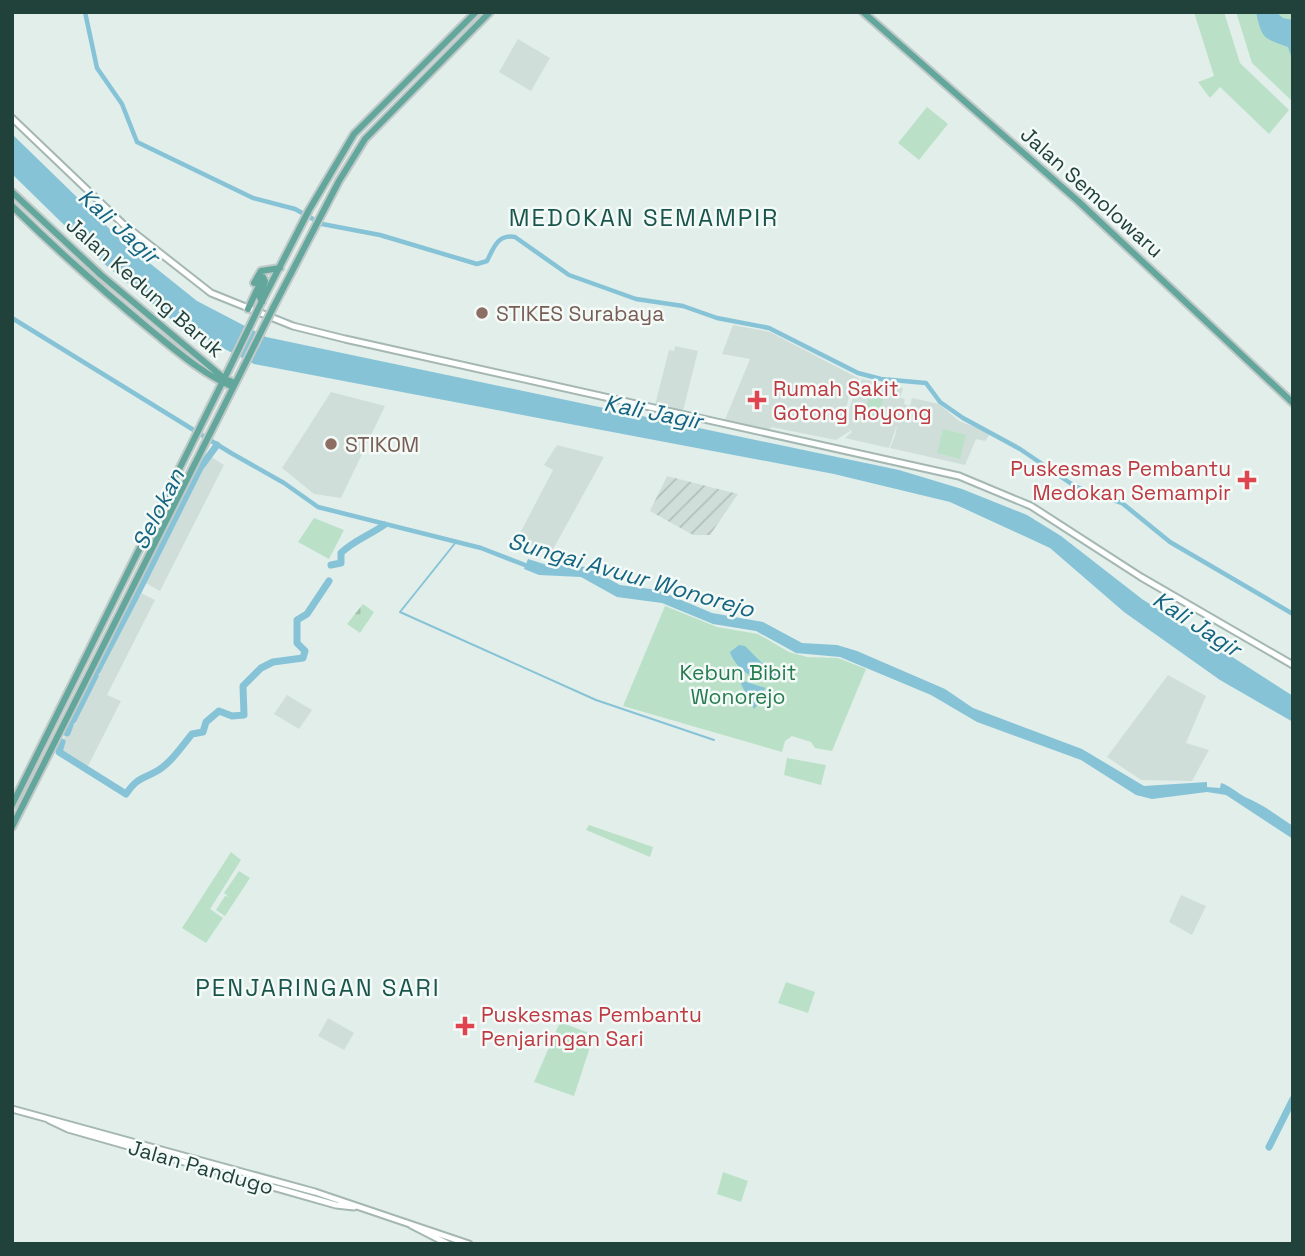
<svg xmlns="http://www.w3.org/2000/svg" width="1305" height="1256" viewBox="0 0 1305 1256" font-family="'Space Grotesk',sans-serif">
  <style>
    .built { fill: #d0ded9 }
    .industrial { fill: url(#industrial-furrows) }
    .cemetery { fill: url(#cemetery-stones) }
    .green { fill: #bae1c8 }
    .water { fill: #86c3d7 }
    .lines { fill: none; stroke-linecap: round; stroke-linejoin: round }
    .stream { stroke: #86c3d7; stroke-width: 2 }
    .canal { stroke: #86c3d7; stroke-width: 4.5 }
    .river { stroke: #86c3d7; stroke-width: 7 }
    .minor-casing { stroke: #a4b7b2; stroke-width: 9 }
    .major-casing { stroke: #c1cac8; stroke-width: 10 }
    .minor { stroke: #fff; stroke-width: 5 }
    .major { stroke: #63a79c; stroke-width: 6 }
    .major-bridge-casing { stroke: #c1cac8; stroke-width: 10; stroke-linecap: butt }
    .major-bridge { stroke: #63a79c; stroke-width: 6 }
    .education-dot { fill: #8d6e63; stroke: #f3faf7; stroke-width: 2.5 }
    .health-dot { fill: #e0444e; stroke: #f3faf7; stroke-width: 2.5 }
    .labels { text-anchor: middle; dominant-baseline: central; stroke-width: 5; stroke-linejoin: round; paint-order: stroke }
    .street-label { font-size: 21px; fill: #21413b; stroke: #f3faf7 }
    .education-label { font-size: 21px; fill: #785e54; stroke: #f3faf7; text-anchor: start }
    .health-label { font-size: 21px; fill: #be3a42; stroke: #f3faf7; text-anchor: start }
    .park-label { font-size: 21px; fill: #277b50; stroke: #f3faf7 }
    .water-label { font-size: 23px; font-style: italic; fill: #156582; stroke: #f3faf7 }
    .quarter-label { font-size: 24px; letter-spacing: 2px; fill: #1a554c; stroke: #f3faf7 }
  </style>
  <defs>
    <pattern id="industrial-furrows" width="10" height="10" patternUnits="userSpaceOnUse" patternTransform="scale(1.75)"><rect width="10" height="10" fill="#d0ded9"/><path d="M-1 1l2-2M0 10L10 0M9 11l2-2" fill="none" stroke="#b2c0bb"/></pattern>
    <pattern id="cemetery-stones" width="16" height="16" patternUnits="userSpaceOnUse" patternTransform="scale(1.75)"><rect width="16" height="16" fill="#bae1c8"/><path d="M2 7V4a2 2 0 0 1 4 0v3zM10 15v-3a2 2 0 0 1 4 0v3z" fill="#a0c2ad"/></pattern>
  </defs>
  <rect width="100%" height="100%" fill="#e2eeea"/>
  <!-- built -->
  <path class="built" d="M518,39L550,58L531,91L499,72Z
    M733,325L770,332L860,379L849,397L843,421L845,426L853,396L862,379L903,388L900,398L905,399L904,404L910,406L912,398L939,404L959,421L991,433L985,441L976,439L965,465L890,448L895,436L897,425L889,448L845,438L852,432L847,427L850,431L836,440L771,427L769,432L724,422L750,359L722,354Z
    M675,346L698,351L683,411L655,405L669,350L674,351Z
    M331,392L385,406L341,498L314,494L282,468Z
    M557,445L604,457L551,553L517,539L553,470L544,465Z
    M205,453L224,465L160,591L144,582L142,576Z
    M137,591L155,600L107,695L121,701L86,770L57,752Z
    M1168,675L1206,696L1186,743L1209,750L1192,781L1141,780L1107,757Z
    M287,695L312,710L299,729L274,714Z
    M1181,895L1206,906L1192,935L1169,922Z
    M328,1018L354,1033L344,1050L318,1036Z"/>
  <!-- industrial -->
  <path class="industrial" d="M667,476L738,494L710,535H693L650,511Z"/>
  <!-- cemetery -->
  <path class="cemetery" d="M363,604L374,612L360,633L347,624Z"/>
  <!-- green -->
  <path class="green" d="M1194,12H1224L1240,63L1289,110L1269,134L1220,87L1210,98L1198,82L1214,76Z
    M1236,12H1293V102L1252,63Z
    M927,107L948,124L919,160L898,143Z
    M869,396L883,399L878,420L864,417Z
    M943,429L966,435L960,459L937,453Z
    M314,518L344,530L329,559L298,542Z
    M665,606L717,627L758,634L789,652L807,657L838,658L866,669L832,751L815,748L811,742L792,736L785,741L782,752L623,706Z
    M787,758L826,765L821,785L784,775Z
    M589,825L653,847L650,857L586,830Z
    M231,852L241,860L210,909L223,918L206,943L182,928Z
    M239,871L250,878L225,916L216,910L225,896L229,897L224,893Z
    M786,982L815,992L808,1013L778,1003Z
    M560,1022L594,1035L574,1096L534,1082Z
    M723,1172L748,1181L741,1202L717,1194Z"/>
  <!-- water -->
  <path class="water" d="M1256,12H1276L1283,18L1293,20V62L1288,47C1264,38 1262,40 1256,12Z
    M12,134L122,241L197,301L266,337L899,470L962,489L1027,515L1061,536L1142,599L1293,696V722L1220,680L1124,612L1050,548L950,502L834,474L254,364L178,325L102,262L12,174Z
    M528,559L544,564L587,567L620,585L658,590L712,613L763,622L802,643L837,645L857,651L945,689L973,708L1082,749L1144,786L1207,782V787L1220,788L1221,783C1231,786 1237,793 1245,797C1262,804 1277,815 1293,826V839L1226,795L1207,792L1152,799L1136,795L1081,760L977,722L931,695L840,657L796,653L756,631L713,624L662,603L617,597L581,577L539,575L524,569Z
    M739,645L745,646L765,666L780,670L779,676C759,684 740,674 731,655L730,652Z
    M743,681L766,688L759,696L761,701L754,709L741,684Z"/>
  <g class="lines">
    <!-- stream -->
    <path class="stream" d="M456,542L400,612L596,700L714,740"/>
    <!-- canal -->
    <path class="canal" d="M85,12L97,68L122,104L137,142L253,198L295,209L322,224L380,235L477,264L487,261C494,247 498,234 515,237L569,275L636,299L683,306L717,318L769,328L858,373L881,379L926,383L940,402L963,418L1020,449L1076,487L1122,503L1170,542L1293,614
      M12,318L231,453L284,483L318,507L481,548L530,567"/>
    <!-- river -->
    <path class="river" d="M331,565L341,563V553C353,541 370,535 384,525
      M138,592L200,468L217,445
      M97,671L136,596
      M73,720L95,676
      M67,733L70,725
      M62,742L59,752L126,794C138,777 141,780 157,771C171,763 182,746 192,734L203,732L206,722L219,711L232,716L244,715L243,686L261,668L273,662L303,658L305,651L297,643V620L307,614L329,581
      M1269,1147L1293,1099"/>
    <!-- minor casing -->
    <g class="minor-casing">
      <path id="minor" d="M12,118L123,224L211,293L293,326L345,339L959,476L1031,506L1141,577L1293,665
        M12,1109L315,1192L469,1244
        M49,1120L68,1129L336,1205L354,1207
        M411,1225L448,1244"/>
    </g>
    <!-- major casing -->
    <g class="major-casing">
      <path id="major" d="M863,12L1078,201L1293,403
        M12,192L101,275L225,379L235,383
        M12,206C57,250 104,292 153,332C179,353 203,374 233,387
        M254,283L261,271L280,268
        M261,303L309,210L354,134L476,12
        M273,308L339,181L365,139L490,12
        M248,309L263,277L265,281L259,295L262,302
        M12,805L228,371
        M12,827L239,376"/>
    </g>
    <!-- minor -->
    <use href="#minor" class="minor"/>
    <!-- major -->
    <use href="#major" class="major"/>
    <!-- major-bridge casing -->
    <g class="major-bridge-casing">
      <path id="major-bridge" d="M228,371L261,303
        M239,376L273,308"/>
    </g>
    <!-- major-bridge -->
    <use href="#major-bridge" class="major-bridge"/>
  </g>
  <!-- markers -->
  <g class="education-dot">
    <circle cx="482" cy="313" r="7"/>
    <circle cx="331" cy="444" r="7"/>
  </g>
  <g class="health-dot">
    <path d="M753.5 389.5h7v7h7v7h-7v7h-7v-7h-7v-7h7z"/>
    <path d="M1243.5 469.5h7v7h7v7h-7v7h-7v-7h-7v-7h7z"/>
    <path d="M461.5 1015.5h7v7h7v7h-7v7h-7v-7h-7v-7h7z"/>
  </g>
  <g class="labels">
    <!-- street labels -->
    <g class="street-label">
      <text transform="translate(1092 192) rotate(42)">Jalan Semolowaru</text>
      <text transform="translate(145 287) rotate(41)">Jalan Kedung Baruk</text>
      <text transform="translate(201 1167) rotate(16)">Jalan Pandugo</text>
    </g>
    <!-- education labels -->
    <g class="education-label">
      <text x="496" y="313">STIKES Surabaya</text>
      <text x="345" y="444">STIKOM</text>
    </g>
    <!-- health labels -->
    <g class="health-label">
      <text x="773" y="388">Rumah Sakit<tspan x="773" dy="24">Gotong Royong</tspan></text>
      <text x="1231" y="468" text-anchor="end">Puskesmas Pembantu<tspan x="1231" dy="24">Medokan Semampir</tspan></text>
      <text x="481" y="1014">Puskesmas Pembantu<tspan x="481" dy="24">Penjaringan Sari</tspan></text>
    </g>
    <!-- park labels -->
    <g class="park-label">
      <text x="738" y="672">Kebun Bibit<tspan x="738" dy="24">Wonorejo</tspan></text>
    </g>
    <!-- water labels -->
    <g class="water-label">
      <text transform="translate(119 226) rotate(42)">Kali Jagir</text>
      <text transform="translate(653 412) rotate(11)">Kali Jagir</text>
      <text transform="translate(158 509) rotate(-63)">Selokan</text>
      <text transform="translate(631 575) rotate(16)">Sungai Avuur Wonorejo</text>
      <text transform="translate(1197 624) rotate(33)">Kali Jagir</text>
    </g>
    <!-- quarter labels -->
    <g class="quarter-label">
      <text x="644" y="217">MEDOKAN SEMAMPIR</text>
      <text x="318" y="987">PENJARINGAN SARI</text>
    </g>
  </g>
  <!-- border -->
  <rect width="1305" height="1256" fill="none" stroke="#21413b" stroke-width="28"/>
</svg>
